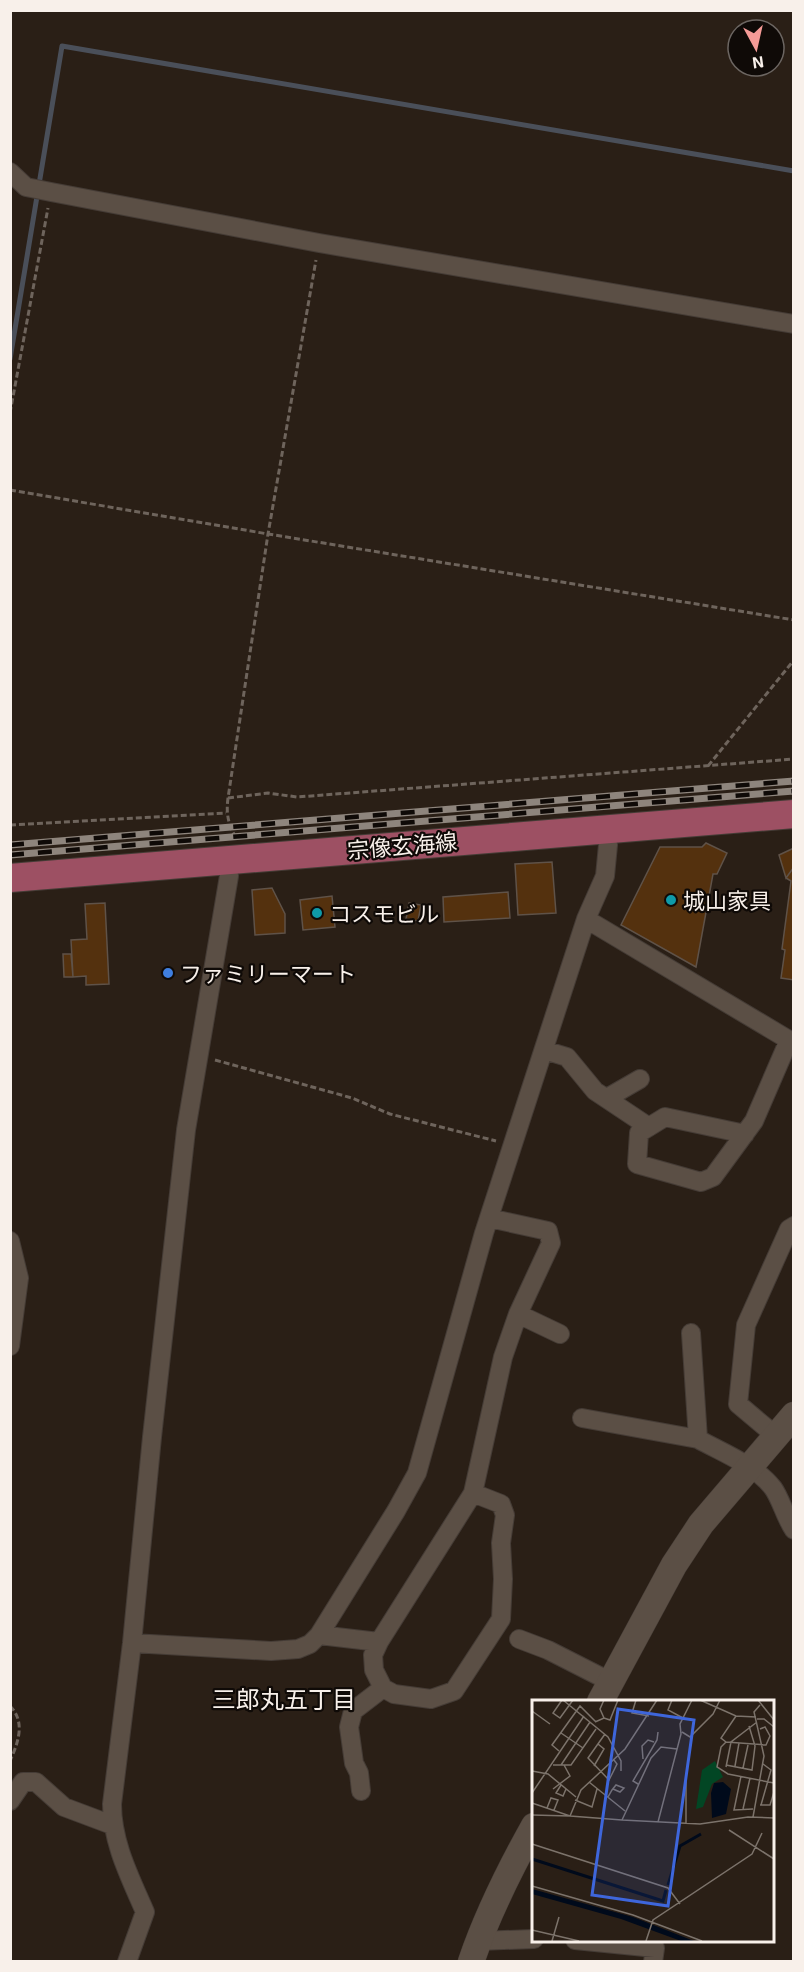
<svg xmlns="http://www.w3.org/2000/svg" width="804" height="1972" viewBox="0 0 804 1972" font-family="'Exo 2','Noto Sans JP',sans-serif">
  <style>
    .lines { fill: none; stroke-linecap: round; stroke-linejoin: round }
    .stream { stroke: #4a4f59; stroke-width: 5 }
    .building { fill: #54310e; stroke: #5f5248; stroke-width: 1.5 }
    .street-casing { stroke: #453c36; stroke-width: 20 }
    .secondary-casing { stroke: #453c36; stroke-width: 27 }
    .primary-casing { stroke: #453c36; stroke-width: 30 }
    .path { stroke: #6e645c; stroke-width: 3; stroke-dasharray: 6 3; stroke-linecap: butt }
    .street { stroke: #5b4f45; stroke-width: 18 }
    .secondary { stroke: #5b4f45; stroke-width: 26 }
    .primary { stroke: #9d5063; stroke-width: 28 }
    .rail-casing { stroke: #8e857d; stroke-width: 7 }
    .rail { stroke: #0f0a07; stroke-width: 4.5; stroke-dasharray: 14; stroke-linecap: butt }
    .culture-dot { fill: #0f9aa8; stroke: #0f0a07; stroke-width: 2 }
    .shop-dot { fill: #3f7fe0; stroke: #0f0a07; stroke-width: 2 }
    .labels { text-anchor: middle; dominant-baseline: central; stroke-width: 4.5; stroke-linejoin: round; paint-order: stroke }
    .street-label { font-size: 22px; fill: #f8f0ea; stroke: #0f0a07 }
    .poi-label { font-size: 22px; fill: #f8f0ea; stroke: #0f0a07; text-anchor: start }
    .neighbourhood-label { font-size: 24px; fill: #f8f0ea; stroke: #0f0a07 }
    .inset-river { fill: none; stroke: #000a1b; stroke-width: 3 }
    .inset-road { fill: none; stroke: #7c736b; stroke-width: 1.5 }
    .view { fill: #3e66db; fill-opacity: 0.15; stroke: #3e66db; stroke-width: 3 }
    .inset-edge { fill: none; stroke: #f8f0ea; stroke-width: 3 }
  </style>
  <rect width="100%" height="100%" fill="#2a1f16"/>
  <g class="lines">
    <!-- stream -->
    <path class="stream" d="M10,359L62,46L794,171"/>
  </g>
  <!-- building -->
  <path class="building" d="M706,843L727,853L717,874H713L696,967L621,925L660,847H702Z
    M794,848V867L786,878L779,855Z
    M552,862L556,913L518,915L515,864Z
    M794,867V980L781,978L785,950L782,949L791,881L786,878Z
    M272,888L285,914V933L255,935L252,890Z
    M508,892L510,918L444,922L443,897Z
    M332,896L335,927L303,930L300,900Z
    M105,903L109,984L86,985V976L73,977L71,940L87,939L85,904Z
    M409,903L421,905L418,921L406,919Z
    M63,954H71L73,977H64Z"/>
  <g class="lines">
    <!-- street casing -->
    <g class="street-casing">
      <path id="street" d="M10,172L26,187L51,192L319,243L794,324
        M586,919L794,1043
        M544,1050L567,1057L595,1091L649,1127
        M607,1098L640,1079
        M745,1134L665,1117L639,1133L637,1164L701,1182L713,1177L754,1121L789,1040
        M10,1241L19,1278L10,1346
        M518,1314L560,1334
        M691,1333L698,1439C723,1453 755,1465 773,1488C781,1499 785,1517 794,1530
        M582,1418L698,1439
        M776,1436L738,1404L746,1325L789,1229L794,1226
        M473,1493L501,1504L505,1515L501,1543L503,1579L501,1619L454,1691L431,1699L394,1694L383,1688L374,1670L373,1655L379,1642L473,1493L503,1357L518,1314L551,1243L548,1231L489,1218
        M319,1635L379,1642
        M519,1639L548,1650L611,1682
        M132,1643L271,1651L298,1649L310,1644L319,1635L396,1511L417,1473L484,1233L586,919L605,876L608,845L606,828
        M361,1791L359,1773L354,1763L349,1727L353,1711L383,1688
        M10,1801L23,1782H36L64,1807L112,1825
        M575,1940L655,1948L653,1962
        M478,1941L534,1939
        M127,1962L145,1912C130,1877 112,1843 112,1804L132,1643L152,1437L186,1130L229,876L228,860"/>
    </g>
    <!-- secondary casing -->
    <g class="secondary-casing">
      <path id="secondary" d="M600,1702L674,1565L701,1524L794,1415
        M471,1962C487,1915 510,1869 534,1826"/>
    </g>
    <!-- primary casing -->
    <g class="primary-casing">
      <path id="primary" d="M10,878L794,814"/>
    </g>
    <!-- path -->
    <path class="path" d="M10,413L48,208
      M10,490L268,534L794,620
      M708,766L794,660
      M228,798L268,793L297,797L794,759
      M10,825L226,813
      M236,838C228,824 226,814 228,798L268,534L316,260
      M215,1060L352,1098L390,1114L496,1141
      M10,1706C26,1722 18,1743 10,1761"/>
    <!-- street -->
    <use href="#street" class="street"/>
    <!-- secondary -->
    <use href="#secondary" class="secondary"/>
    <!-- primary -->
    <use href="#primary" class="primary"/>
    <!-- rail casing -->
    <g class="rail-casing">
      <path id="rail" d="M10,845L794,781
        M10,855L794,791"/>
    </g>
    <!-- rail -->
    <use href="#rail" class="rail"/>
  </g>
  <!-- markers -->
  <g class="culture-dot">
    <circle cx="671" cy="900" r="6"/>
    <circle cx="317" cy="913" r="6"/>
  </g>
  <circle class="shop-dot" cx="168" cy="973" r="6"/>
  <g class="labels">
    <!-- street labels -->
    <g class="street-label">
      <text transform="translate(402 845) rotate(-5)">宗像玄海線</text>
    </g>
    <!-- poi labels -->
    <g class="poi-label">
      <text x="683" y="900">城山家具</text>
      <text x="329" y="913">コスモビル</text>
      <text x="180" y="973">ファミリーマート</text>
    </g>
    <!-- neighbourhood labels -->
    <g class="neighbourhood-label">
      <text x="284" y="1698">三郎丸五丁目</text>
    </g>
  </g>
  <!-- overview -->
  <g transform="translate(532 1700)">
    <rect width="242" height="242" fill="#2a1f16"/>
    <path d="M183,61L191,77L180,84L171,107L164,109L170,70Z" fill="#024624"/>
    <path d="M191,82L199,89L194,114L180,118L179,93L182,83ZM0,189L101,217L162,241H149L89,219L0,194Z" fill="#000a1b"/>
    <path class="inset-river" d="M0,159L131,201L134,190M136,185L148,146L169,134"/>
    <path class="inset-road" d="M30,0L21,13L28,18L41,0M31,0L76,37L89,61V71M72,0L68,9L72,18M104,0L100,13L117,16M140,0L136,10L151,18M168,0L204,16L224,17M226,0L242,20M0,11L18,24M225,19H232L242,27M63,22L72,18L78,20L86,0M150,32L158,37L181,14L188,0M29,33L51,48M73,34L56,58L77,80L85,64L82,60M194,42L189,47L185,67L196,74L242,83M194,42L234,45L238,36L233,27L228,29M194,42L189,38L204,16M27,51L20,45L48,6L64,22M111,59L110,46L116,40L122,42M21,65H39L64,29M29,65L58,22M194,65L220,70L223,46L217,26M62,66L72,49L66,44M203,66L207,43M194,67L199,42L225,22M211,68L216,45M0,71L16,74L44,97M154,76V123M209,76L202,110L221,109M57,82L93,111M106,84L101,81L125,40L126,32M29,85L24,93L31,96L34,89M21,89L38,76L32,65M0,93L52,16M76,97L80,90L84,85L92,88L88,92L81,89M43,100L60,107L65,89M0,103L38,116L90,120L168,124L216,117L242,118M228,105H238L242,92M229,105L239,70L231,64M15,108L19,98L26,100L22,110M211,109L218,78M0,115L38,116L49,90L93,49L125,0M221,117L232,56L222,12L228,5M90,120L119,58L129,47L145,49M126,122L149,34L148,24L160,0M197,130L242,159M0,144L136,188L148,204M0,186L101,215L170,241M0,230L47,241M20,241L27,217M114,241L121,220L220,154L230,133"/>
    <path class="view" d="M86,9L162,20L136,206L60,195Z"/>
    <rect width="242" height="242" class="inset-edge"/>
  </g>
  <!-- border -->
  <rect width="804" height="1972" fill="none" stroke="#f8f0ea" stroke-width="24"/>
  <!-- north arrow -->
  <g transform="translate(756 48) rotate(172)"><circle r="28" fill="#0f0a07" stroke="#6c6662" stroke-width="1.5"/>
  <path d="M0-4.5L10 22L0 15L-10 22Z" fill="#f59b97"/>
  <text y="-9" font-size="16" font-weight="bold" text-anchor="middle" fill="#f8f0ea">N</text>
  </g>
</svg>
